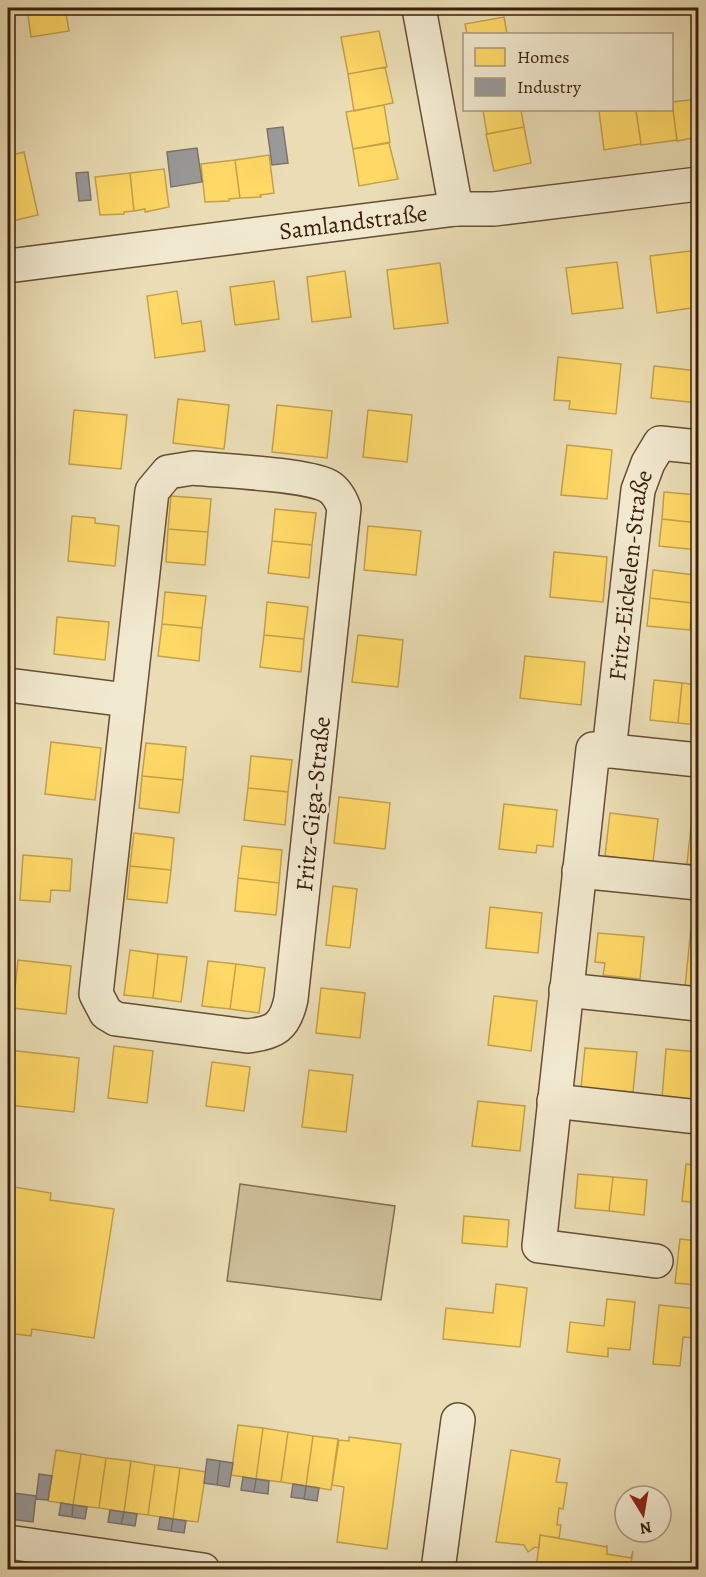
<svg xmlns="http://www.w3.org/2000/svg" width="706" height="1577" viewBox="0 0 706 1577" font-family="Alegreya,serif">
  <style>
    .green { fill: #ccbd98; stroke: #836e50; stroke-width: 1.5 }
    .homes { fill: #ffd966; stroke: #c4a14a; stroke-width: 1.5 }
    .industry { fill: #999; stroke: #7c746e; stroke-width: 1.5 }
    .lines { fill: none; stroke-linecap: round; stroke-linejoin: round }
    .street-casing { stroke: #664e33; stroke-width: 36 }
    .street { stroke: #f1e9cf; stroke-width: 33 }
    .labels { text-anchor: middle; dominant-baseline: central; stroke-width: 6; stroke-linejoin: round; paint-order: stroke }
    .street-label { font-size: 24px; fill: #3a1e08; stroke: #f1e9cf }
  </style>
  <rect width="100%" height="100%" fill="#eaddb5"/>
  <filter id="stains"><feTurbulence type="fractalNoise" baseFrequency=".00333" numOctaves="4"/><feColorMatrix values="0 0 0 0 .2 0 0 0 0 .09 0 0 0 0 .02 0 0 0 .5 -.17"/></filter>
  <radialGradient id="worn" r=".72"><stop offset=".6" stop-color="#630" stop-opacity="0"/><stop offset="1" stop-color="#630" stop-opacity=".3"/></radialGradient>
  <!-- green -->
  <path class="green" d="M240,1184L395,1206L381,1300L227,1281Z"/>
  <!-- homes -->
  <path class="homes" d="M27,8H65L69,31L31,37Z
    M504,17L507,34H467L465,24Z
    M379,31L387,67L348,74L341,37Z
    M385,67L393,103L354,111L348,74Z
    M698,99V137L677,141L672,102Z
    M672,102L677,140L641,145L636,110H672Z
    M384,105L390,142L353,149L346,112Z
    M483,110H521L524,127L487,134Z
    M636,110L641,144L604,150L599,111Z
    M524,127L531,163L494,171L486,134Z
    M389,143L398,179L359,186L353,149Z
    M24,152L38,215L8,222V156Z
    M269,155L274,193L260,195L261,197L240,198L235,160Z
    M235,160L240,198L229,199V201L205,202L201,164Z
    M164,169L169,207L145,212V209L134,211L130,173Z
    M130,173L134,211L124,212V214L100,215L95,177Z
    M698,250V307L657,313L650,256Z
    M617,262L623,308L572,314L566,268Z
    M440,263L448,323L394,329L387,270Z
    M345,271L351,317L312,322L307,277Z
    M274,281L279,319L235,325L230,287Z
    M177,291L182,324L201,321L205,351L155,358L147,296Z
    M558,357L621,364L616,414L569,409L570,401L554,400Z
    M654,366L698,371V403L651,398Z
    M178,399L229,405L224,449L173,443Z
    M277,405L332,411L327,458L272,452Z
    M74,410L127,415L121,469L69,464Z
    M368,410L412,415L407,462L363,457Z
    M567,445L612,450L607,499L561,495Z
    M664,492L698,495V523L662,519Z
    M171,496L211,499L208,532L168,529Z
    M275,509L316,513L312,545L272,541Z
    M72,516L95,518V523L119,526L115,566L68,561Z
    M662,519L698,523V550L659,546Z
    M368,526L421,531L416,575L364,570Z
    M168,529L208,532L205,565L166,562Z
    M272,541L312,545L309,578L268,573Z
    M554,552L607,557L603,602L550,597Z
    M653,570L695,575L692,603L650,598Z
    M165,592L206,596L202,628L162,624Z
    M650,598L692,603L690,630L647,626Z
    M267,602L308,607L304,639L264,635Z
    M57,617L109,622L105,660L54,654Z
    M162,624L202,628L199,661L158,656Z
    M264,635L304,639L301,672L260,667Z
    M358,635L403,640L398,687L352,682Z
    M525,656L585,662L581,705L520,698Z
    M654,680L682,683L678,723L650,720Z
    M682,683L698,685V725L678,723Z
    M51,742L101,748L95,800L45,794Z
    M146,743L186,747L183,780L142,776Z
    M251,756L292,760L288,792L248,788Z
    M142,776L183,780L179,813L139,808Z
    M248,788L288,792L285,825L244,820Z
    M339,797L390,803L385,849L334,843Z
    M504,804L557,810L553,847L537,845L536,853L499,849Z
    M610,813L658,819L653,862L605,856Z
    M692,817L698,818V865L687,864Z
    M134,833L174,838L171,870L130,866Z
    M242,846L282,850L279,883L238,878Z
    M23,855L72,859L70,891L51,890L50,902L20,900Z
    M130,866L171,870L167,903L127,899Z
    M238,878L279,883L276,915L235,911Z
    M333,886L357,889L350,948L326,945Z
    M490,907L542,913L538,953L486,948Z
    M691,928L698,929V988L685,987Z
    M598,933L644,937L640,979L603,975L605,963L595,962Z
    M130,950L158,954L153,998L124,995Z
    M158,954L187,957L181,1002L153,998Z
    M18,960L71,966L66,1014L13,1008Z
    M208,961L236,964L230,1009L202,1006Z
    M236,964L265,968L259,1013L230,1009Z
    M321,988L365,993L360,1038L316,1033Z
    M494,996L537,1001L531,1051L488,1045Z
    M114,1046L153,1051L147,1103L108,1098Z
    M585,1048L637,1052L633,1092L581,1088Z
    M666,1049L698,1052V1101L662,1098Z
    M8,1050L79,1058L74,1112L8,1105Z
    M212,1062L250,1067L244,1111L206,1106Z
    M309,1070L353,1075L346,1132L302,1127Z
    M478,1101L525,1106L520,1151L472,1146Z
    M686,1164L698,1165V1203L682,1201Z
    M578,1174L613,1177L609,1211L575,1208Z
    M613,1177L647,1180L644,1215L609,1211Z
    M8,1186L51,1193L50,1200L114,1209L94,1338L32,1329L31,1336L8,1333Z
    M464,1216L509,1220L507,1247L462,1243Z
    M680,1239L698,1241V1285L675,1283Z
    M496,1284L527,1288L520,1347L443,1339L446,1308L493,1313Z
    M607,1299L635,1302L630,1350L608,1348V1357L567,1352L570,1322L604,1326Z
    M659,1305L698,1309V1338L683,1337L680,1366L653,1364Z
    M238,1425L263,1428L256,1479L231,1475Z
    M263,1428L288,1432L281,1482L256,1479Z
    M288,1432L313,1436L306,1486L281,1482Z
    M313,1436L338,1439L331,1490L306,1486Z
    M349,1437L401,1444L387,1549L337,1542L344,1487L332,1485L339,1440L349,1441Z
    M56,1450L81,1454L73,1505L48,1501Z
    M511,1450L560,1459L556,1482L567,1483L563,1509L559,1508L557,1525H561L559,1538L540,1535L539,1548L535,1547L528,1552L524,1545L496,1542Z
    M81,1454L106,1458L99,1508L73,1505Z
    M106,1458L131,1461L124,1512L99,1508Z
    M131,1461L155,1465L148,1515L124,1512Z
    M155,1465L180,1468L173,1519L148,1515Z
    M180,1468L206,1472L198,1522L173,1519Z
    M540,1535L607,1547V1545V1554L631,1558L633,1551L630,1570H536Z
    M696,1544H698V1570H692Z
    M657,1565L687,1570H657Z"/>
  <!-- industry -->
  <path class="industry" d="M283,127L288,163L272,165L267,129Z
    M197,148L202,182L171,187L167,152Z
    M88,172L91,200L79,201L76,173Z
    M207,1459L220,1461L217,1485L204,1483Z
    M220,1461L233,1463L229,1487L217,1485Z
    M39,1474L52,1476L48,1500L36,1499Z
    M243,1477L256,1479L254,1492L241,1490Z
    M256,1479L269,1481L268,1494L254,1492Z
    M293,1484L306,1486L304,1499L291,1497Z
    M306,1486L319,1488L317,1501L304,1499Z
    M13,1493L36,1496L33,1522L10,1519Z
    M61,1503L73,1505L72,1517L59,1515Z
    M73,1505L87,1507L85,1519L72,1517Z
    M110,1510L124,1512L121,1524L108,1522Z
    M124,1512L137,1514L135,1526L121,1524Z
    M160,1517L173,1519L171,1531L158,1529Z
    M173,1519L186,1521L184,1533L171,1531Z"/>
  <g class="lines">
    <!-- street casing -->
    <g class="street-casing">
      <g id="street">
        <path d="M419,8L456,209"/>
        <path id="s1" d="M8,266L456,209H494L698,184"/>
        <path d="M193,468C224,471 304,474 328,486C337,491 341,500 344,508L291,999C285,1027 275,1033 247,1036L116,1019L106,1013L96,994L152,491L168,472Z"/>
        <path d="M8,685L127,700"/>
        <path id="s2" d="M609,751L638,490L648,463L660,443L698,447"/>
        <path d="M579,871L698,883"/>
        <path d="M566,990L698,1004"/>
        <path d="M554,1101L698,1117"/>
        <path d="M656,1261L539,1246L593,749L698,760"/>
        <path d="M8,1542L203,1570"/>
        <path d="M438,1570L458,1420"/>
      </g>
    </g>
    <!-- street -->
    <use href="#street" class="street"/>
  </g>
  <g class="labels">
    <!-- street labels -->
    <g class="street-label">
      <text stroke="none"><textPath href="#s1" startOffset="348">Samlandstraße</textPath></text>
      <text stroke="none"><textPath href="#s2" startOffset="177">Fritz-Eickelen-Straße</textPath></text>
      <text transform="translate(313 804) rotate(-84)">Fritz-Giga-Straße</text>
    </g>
  </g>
  <!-- margin -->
  <rect width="706" height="1577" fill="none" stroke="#eaddb5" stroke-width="30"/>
  <rect x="9" y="9" width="688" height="1559" fill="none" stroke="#3a1e08" stroke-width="3"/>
  <rect x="15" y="15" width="676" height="1547" fill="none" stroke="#3a1e08" stroke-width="1.5"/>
  <!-- legend -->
  <rect x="463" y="33" width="210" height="78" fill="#f1e9cf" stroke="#a8987f" stroke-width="1.5"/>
  <rect x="475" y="48" width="30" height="18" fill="#ffd966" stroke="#a8987f" stroke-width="1.5"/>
  <text x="517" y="63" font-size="18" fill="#3a1e08">Homes</text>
  <rect x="475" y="78" width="30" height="18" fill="#999999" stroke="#a8987f" stroke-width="1.5"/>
  <text x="517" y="93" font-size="18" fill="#3a1e08">Industry</text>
  <!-- north arrow -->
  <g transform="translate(643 1514) rotate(169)"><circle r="28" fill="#f1e9cf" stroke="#a8987f" stroke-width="1.5"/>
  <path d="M0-4.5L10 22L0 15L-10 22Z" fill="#8f2418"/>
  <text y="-9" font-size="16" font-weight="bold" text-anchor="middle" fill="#3a1e08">N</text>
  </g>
  <rect width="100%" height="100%" filter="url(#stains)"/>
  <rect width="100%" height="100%" fill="url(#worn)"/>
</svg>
